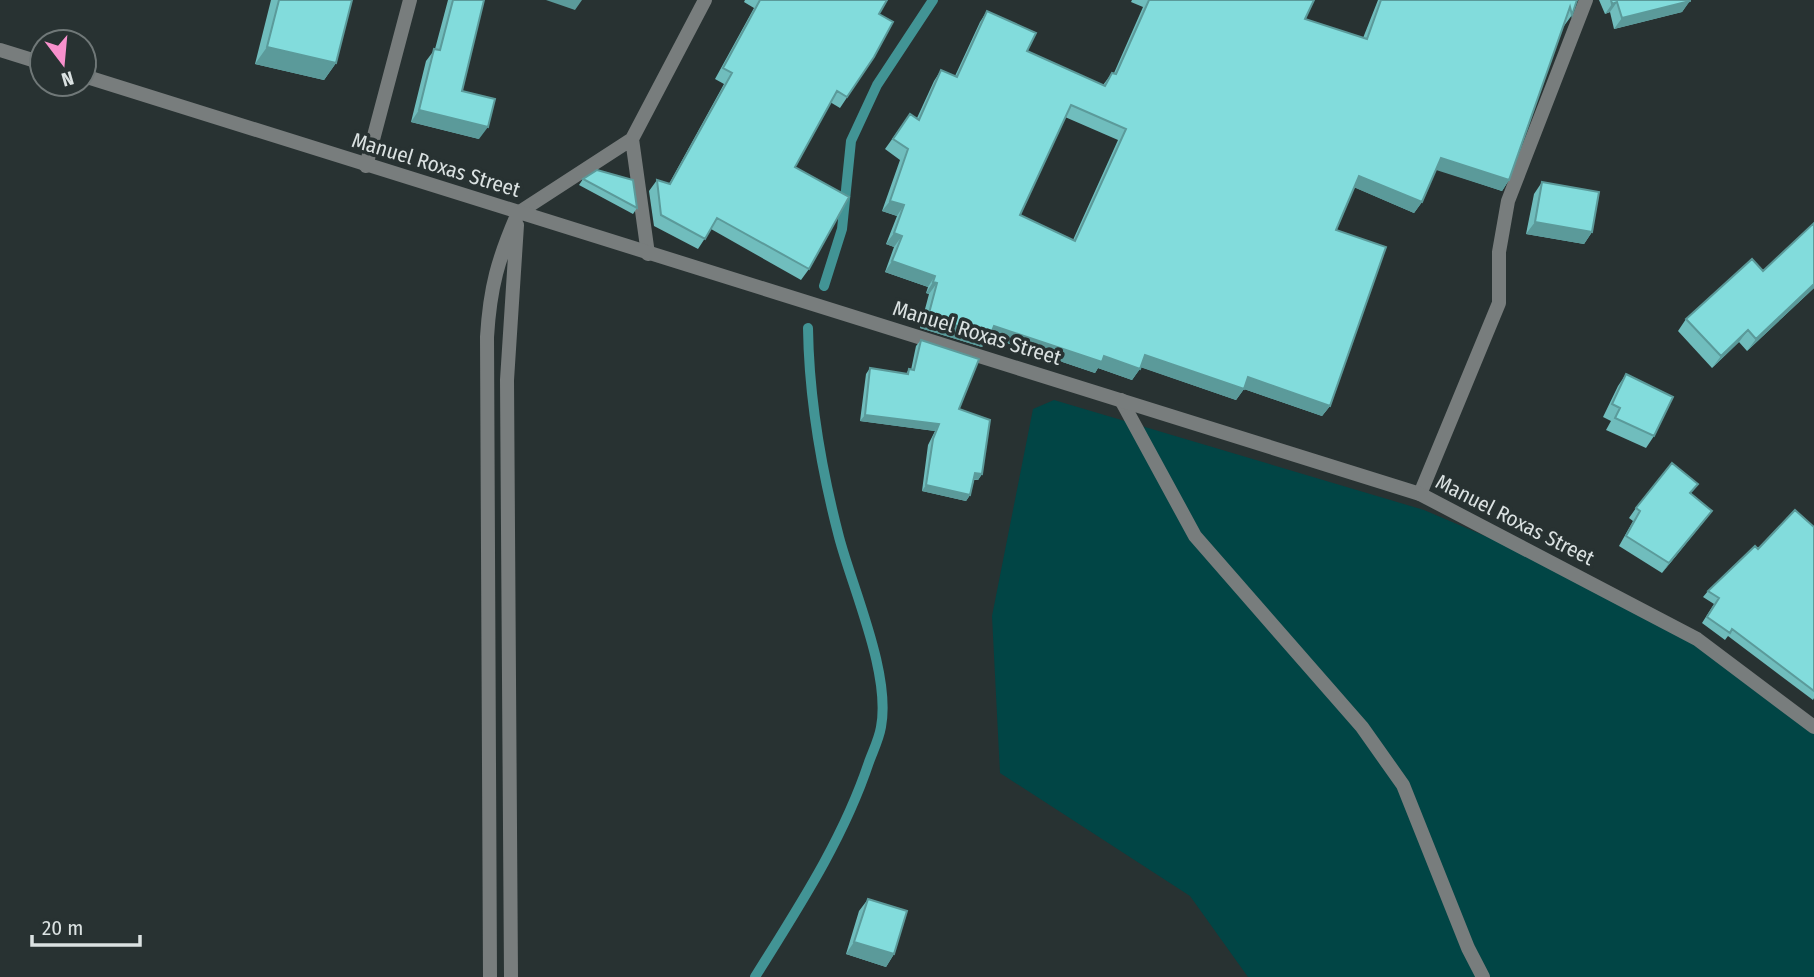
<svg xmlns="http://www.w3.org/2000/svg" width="1814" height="977" viewBox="0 0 1814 977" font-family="'Fira Sans Condensed',sans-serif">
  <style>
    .green { fill: #014545 }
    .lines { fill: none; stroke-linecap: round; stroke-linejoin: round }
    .stream { stroke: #429495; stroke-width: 10 }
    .service { stroke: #787d7d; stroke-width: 14 }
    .minor { stroke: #787d7d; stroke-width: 14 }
    .tertiary { stroke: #787d7d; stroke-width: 14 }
    .wall { fill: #70bdbd; fill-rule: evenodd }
    .shaded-wall { fill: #5b9a9a }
    .building { fill: #82dcdc; stroke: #5b9a9a; stroke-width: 2; fill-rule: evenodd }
    .labels { text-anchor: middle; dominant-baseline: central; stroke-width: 7; stroke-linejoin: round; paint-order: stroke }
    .street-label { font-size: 21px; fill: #dbe2e2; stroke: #283232 }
  </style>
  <rect width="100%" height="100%" fill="#283232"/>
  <!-- green -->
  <path class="green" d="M1054,400L1424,510L1595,583L1723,655L1814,721V977H1248L1190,896L1000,773L992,616L1033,409Z"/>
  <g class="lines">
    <!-- stream -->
    <path class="stream" d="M824,286L842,229L851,141L877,85L933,0
      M755,977C798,908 843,840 869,762C873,751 879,739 881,727C891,674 853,590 839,537C821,468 809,399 808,328"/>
    <!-- service -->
    <path class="service" d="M366,166L410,0
      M1121,400L1195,536L1362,727L1403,785L1468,948L1483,977"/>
    <!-- minor -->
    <path class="minor" d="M632,139L648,254
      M518,213L632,139L705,0
      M1420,494L1499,303V252L1508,201L1586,0"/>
    <!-- tertiary -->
    <path class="tertiary" d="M0,50L42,63
      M84,76L1420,494L1697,639L1814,727
      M490,977L487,337C490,287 498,259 518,213
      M511,977L507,380L517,225"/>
  </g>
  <!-- wall -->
  <path class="wall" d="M271,0H352L336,63L324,80L255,64Z
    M448,0H484L462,91L479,139L411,122L426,61L435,49Z
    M745,0H887L879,14L874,57L840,108L830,102L795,167L809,269L801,280L711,229L698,249L654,226L649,191L657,180L669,184L724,84L715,79L754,8L744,2Z
    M1132,0H1314L1305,19L1363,38L1378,0H1577L1572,15L1564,26V24L1509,180L1502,191L1436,169L1422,202L1414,213L1354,187L1336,230L1330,406L1322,416L1244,389L1236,400L1141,367L1132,380L1098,368L1095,373L989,337L982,347L920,328L929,294L926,293L928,287L885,272L894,247L886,244L897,216L882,211L900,160L885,149L910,114L917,118L934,81L941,70L955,76L980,22L987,11L1027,51L1103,85L1112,73H1114L1143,7L1131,2ZM1065,117L1118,140L1073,240L1020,215Z
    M1599,0H1690L1682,12L1614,29L1610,12L1605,14Z
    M583,179L637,208L633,214L579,185Z
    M1542,182L1592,232L1584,244L1526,234L1534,194Z
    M1814,223V288L1747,351L1739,342L1712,368L1678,331L1686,319L1763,271Z
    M921,340L959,409L982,474L978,480H974L970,495L966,501L922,491L928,445L935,431L860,421L866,374L870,368L906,374L909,369L911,370L916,346Z
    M1626,374L1654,436L1646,448L1606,430L1611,421L1603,417L1618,386Z
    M1691,493L1712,511L1662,573L1619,546L1633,521L1629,518L1636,508Z
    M1814,527V698L1813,700L1728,636L1725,640L1702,623L1714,604L1703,597L1708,591L1758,549Z
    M868,899L894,954L886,967L846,954L859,911Z"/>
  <!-- shaded-wall -->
  <path class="shaded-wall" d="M546,0H582L575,10Z
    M1690,1L1682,12L1614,29L1622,18Z
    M1617,2L1610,12L1605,14L1612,4Z
    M267,47L336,63L324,80L255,64Z
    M419,110L488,127L479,139L411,122Z
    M1441,158L1509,180L1502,191L1433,169Z
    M1359,176L1422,202L1414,213L1351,186Z
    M890,201L904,205L897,216L882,211Z
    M1535,222L1592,232L1584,244L1526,234Z
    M894,233L902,236L894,247L886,244Z
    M892,261L935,276L928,287L885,272Z
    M933,282L937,283L929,294L926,293Z
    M1814,284V288L1747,351L1756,339Z
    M928,317L994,326L1104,356L1140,369L1132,380L1098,368L1095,373L989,337L982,347L920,328Z
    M1748,330L1739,342L1712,368L1721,356Z
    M1145,355L1244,389L1236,400L1137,366Z
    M1248,377L1330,406L1322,416L1241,388Z
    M865,415L939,424L935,431L860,421Z
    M975,473L982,474L978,480L971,479Z
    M926,485L970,495L966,501L922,491Z
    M1712,511L1705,520L1662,573L1669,563Z
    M854,942L894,954L886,967L846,954Z"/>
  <!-- building -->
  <path class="building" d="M279,0H352L336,63L267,47Z
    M453,0H484L462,91L495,99L488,127L419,110L434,49L440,50Z
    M760,0H887L879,14L893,22L874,57L847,97L837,91L795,167L849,197L809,269L717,218L705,239L661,215L657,180L670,184L732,73L723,68Z
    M1149,0H1314L1305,19L1367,39L1381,0H1577L1572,15L1570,7L1509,180L1441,158L1422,202L1359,176L1336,230L1386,247L1330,406L1248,377L1244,389L1145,355L1140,369L1104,356L1102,362L994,326L990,336L928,317L937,283L933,282L935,276L892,261L902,236L894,233L904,205L890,201L908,149L893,139L910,114L919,120L941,70L957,77L987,11L1036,33L1027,51L1105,86L1112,73L1116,74ZM1071,105L1126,129L1075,241L1020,215Z
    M1611,0H1690V1L1622,18L1617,2L1612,4Z
    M597,170L633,180L637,208L583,179Z
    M1542,182L1599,192L1592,232L1535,222Z
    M1814,223V284L1756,339L1748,330L1721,356L1686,319L1752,259L1763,271Z
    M921,340L979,359L959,409L990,420L982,474L975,473L970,495L926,485L933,439L939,424L865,415L870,368L908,374L909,369L914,370Z
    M1626,374L1673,397L1654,436L1615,418L1620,408L1612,404Z
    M1672,463L1698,484L1690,493L1712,511L1669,563L1626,536L1640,511L1636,508Z
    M1795,510L1814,527V691L1732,629L1730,633L1707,617L1719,598L1708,591L1755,546L1758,549Z
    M868,899L907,911L894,954L854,942Z"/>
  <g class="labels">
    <!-- street labels -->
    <g class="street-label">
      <text transform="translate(436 165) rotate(17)">Manuel Roxas Street</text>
      <text transform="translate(977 333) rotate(17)">Manuel Roxas Street</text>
      <text transform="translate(1515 520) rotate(27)">Manuel Roxas Street</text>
    </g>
  </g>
  <!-- north arrow -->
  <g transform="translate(63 63) rotate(164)"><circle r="33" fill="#283232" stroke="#707878" stroke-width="2"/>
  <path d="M0-5L12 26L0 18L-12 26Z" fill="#f890cc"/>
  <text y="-10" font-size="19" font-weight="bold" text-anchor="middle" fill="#dbe2e2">N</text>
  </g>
  <!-- scale -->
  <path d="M32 935v10h108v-10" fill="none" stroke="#dbe2e2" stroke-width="3.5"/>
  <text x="42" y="935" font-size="21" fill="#dbe2e2" stroke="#283232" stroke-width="5" paint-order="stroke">20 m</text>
</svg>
